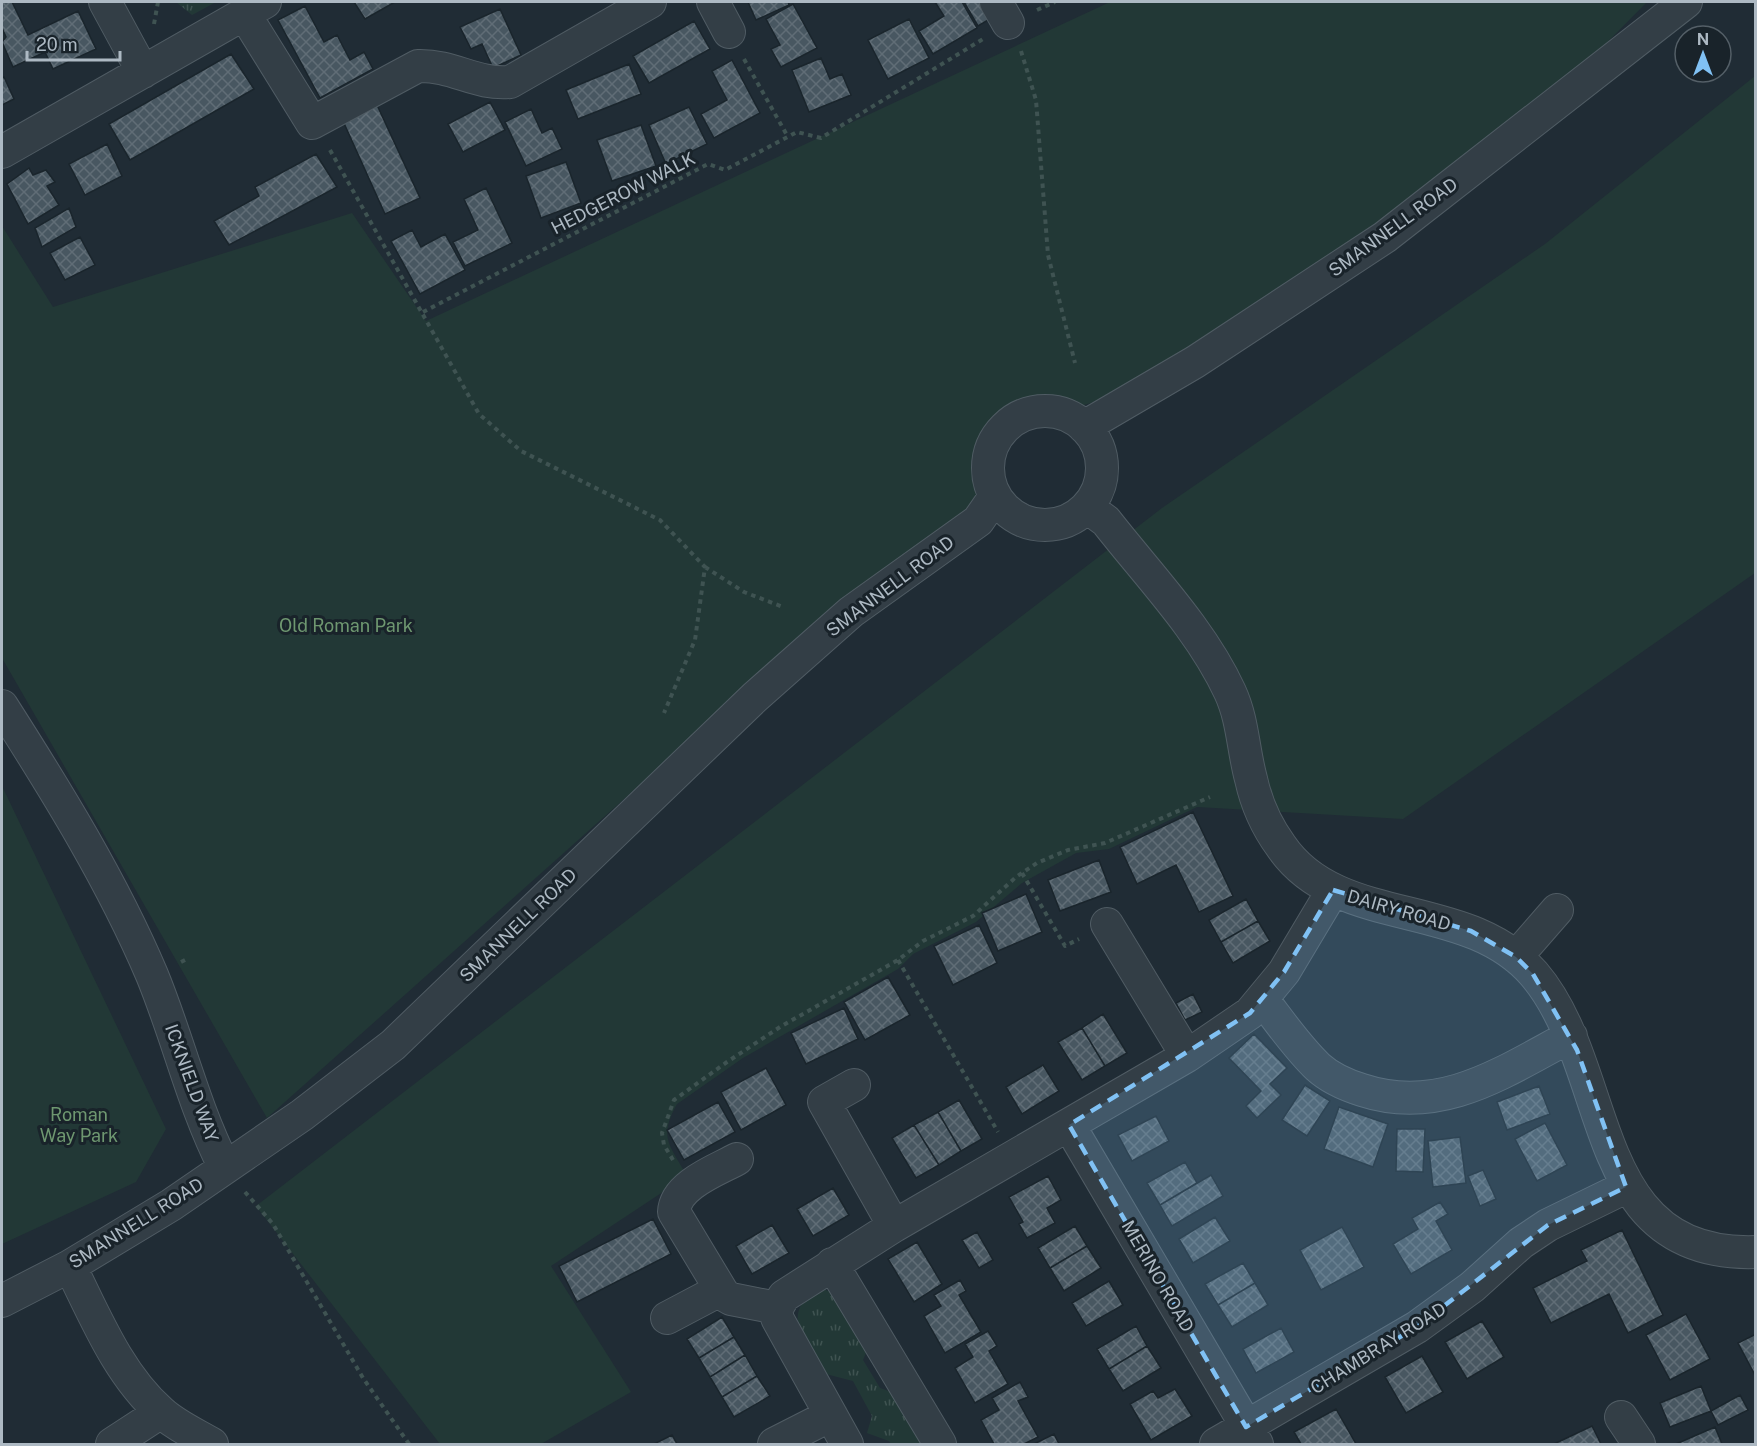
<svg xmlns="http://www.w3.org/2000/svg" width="1757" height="1446" viewBox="0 0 1757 1446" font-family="'Public Sans',sans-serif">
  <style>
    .grass { fill: url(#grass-tufts) }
    .green { fill: #223836 }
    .building { fill: url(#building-cross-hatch); stroke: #1a252c; stroke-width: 1.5 }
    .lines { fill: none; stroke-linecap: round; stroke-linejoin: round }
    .minor-casing { stroke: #505c64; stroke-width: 34 }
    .path { stroke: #3f5352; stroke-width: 4; stroke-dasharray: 4.5 4.5; stroke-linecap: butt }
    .minor { stroke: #333e46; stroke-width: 32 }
    .marked { fill: #80c1f4; fill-opacity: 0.2; stroke: #80c1f4; stroke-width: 4.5; stroke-dasharray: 12 8; stroke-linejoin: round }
    .labels { text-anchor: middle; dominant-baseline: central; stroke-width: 6; stroke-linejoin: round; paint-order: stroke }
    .street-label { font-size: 18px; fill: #adb9c3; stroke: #19232a }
    .park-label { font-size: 18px; fill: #6e9770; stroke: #19232a }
  </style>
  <defs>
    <pattern id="grass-tufts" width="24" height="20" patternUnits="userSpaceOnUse" patternTransform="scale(1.5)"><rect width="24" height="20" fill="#223836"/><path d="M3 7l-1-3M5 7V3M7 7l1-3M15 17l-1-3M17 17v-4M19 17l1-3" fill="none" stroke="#3f5351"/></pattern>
    <pattern id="building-cross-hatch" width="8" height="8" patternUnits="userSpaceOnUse" patternTransform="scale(1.5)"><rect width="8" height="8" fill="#485761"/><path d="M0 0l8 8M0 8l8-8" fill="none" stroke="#606d76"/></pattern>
  </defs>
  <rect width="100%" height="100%" fill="#202c35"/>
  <!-- grass -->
  <path class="grass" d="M176,2H216L192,15Z
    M821,1284L827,1291L835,1288L869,1345L863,1360L880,1388L897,1394L926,1444H891L889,1441L867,1433L872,1416L853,1381L826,1374C803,1338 778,1316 821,1284Z"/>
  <!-- green -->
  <path class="green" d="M1110,2H1647L1565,85L1374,240L1132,391L1015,425L996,441L981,490L960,517L849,598L267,1118L2,658V226L53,307L352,213L426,321Z
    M1755,76V573L1403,819L1197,807L1109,849L1076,853L1022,883L976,922L913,954L898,969L743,1058L677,1104C658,1138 670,1145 687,1176L551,1266L631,1392L541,1444H440L256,1206L1162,508L1545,244Z
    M2,786L166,1129L136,1182L2,1244Z"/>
  <!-- building -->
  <path class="building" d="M2,2H12L28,35L78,11L96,49L53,69L45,52L13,67L2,42L6,37L2,28Z
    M354,2H395L365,19Z
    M748,2H788L789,5L756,20Z
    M935,2H962L977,28L933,54L919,31L944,16Z
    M964,2H987L995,16L978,26Z
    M793,4L817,48L781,67L771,49L780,45L766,19Z
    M305,6L324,42L337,35L350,60L364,52L373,69L320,98L278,20Z
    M500,9L521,55L493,68L482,44L471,49L460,27Z
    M909,19L929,58L888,79L868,40Z
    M694,21L710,49L649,83L633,56Z
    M231,54L254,89L130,160L109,124Z
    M821,58L830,79L842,74L851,95L809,112L792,70Z
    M732,60L760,113L714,138L701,114L727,100L712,71Z
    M629,64L641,94L578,119L566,90Z
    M4,77L14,99L2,105V78Z
    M490,102L505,130L463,152L448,124Z
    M377,105L420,198L385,214L343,121Z
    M689,107L707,144L666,164L649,125Z
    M531,109L542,133L552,128L562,149L526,166L505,122Z
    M641,125L656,166L612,181L597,140Z
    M107,144L122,176L85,195L69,164Z
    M316,154L337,187L229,245L214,221L259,196L255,187Z
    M566,162L581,203L541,218L526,176Z
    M29,168L33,175L46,170L55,182L47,186L59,205L28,224L7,184Z
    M486,188L512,243L465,266L453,242L478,230L464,199Z
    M69,208L76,227L42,247L35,228Z
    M412,230L421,247L445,234L465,270L420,294L391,241Z
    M80,237L95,265L65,280L50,253Z
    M1193,812L1233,896L1199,912L1176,865L1137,884L1120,847Z
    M1099,860L1111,892L1060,911L1048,880Z
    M1026,894L1042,932L998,951L982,913Z
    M1246,899L1258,921L1221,942L1209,920Z
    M1258,921L1270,941L1233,963L1221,942Z
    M979,925L997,963L953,985L934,946Z
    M888,977L910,1015L865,1040L844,1002Z
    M1193,994L1202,1012L1185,1020L1176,1003Z
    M844,1008L858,1039L806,1064L791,1033Z
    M1103,1014L1127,1053L1105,1066L1082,1028Z
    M1082,1028L1105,1066L1082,1080L1058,1042Z
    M1254,1034L1287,1068L1270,1084L1281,1095L1257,1118L1246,1106L1261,1091L1229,1058Z
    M1043,1065L1059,1091L1022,1114L1006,1087Z
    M766,1068L786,1105L741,1130L721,1092Z
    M1305,1085L1330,1101L1307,1136L1282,1120Z
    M1539,1086L1550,1114L1507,1130L1497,1102Z
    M959,1100L982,1139L961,1151L938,1112Z
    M718,1102L735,1132L684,1160L667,1130Z
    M1339,1107L1388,1124L1373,1167L1324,1149Z
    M938,1112L961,1151L939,1165L914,1125Z
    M1156,1116L1169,1141L1132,1161L1118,1135Z
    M1545,1123L1567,1165L1537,1181L1515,1139Z
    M914,1125L939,1165L916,1178L892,1138Z
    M1397,1129H1425L1423,1172L1396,1171Z
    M1460,1137L1466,1183L1433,1187L1428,1141Z
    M1185,1162L1197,1183L1160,1205L1147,1183Z
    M1483,1170L1496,1199L1480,1206L1468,1176Z
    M1211,1175L1223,1196L1172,1226L1160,1205Z
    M1048,1176L1061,1200L1047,1208L1055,1223L1027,1238L1019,1224L1023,1222L1009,1197Z
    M833,1188L849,1215L813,1236L797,1209Z
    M1440,1202L1448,1214L1436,1221L1452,1250L1411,1274L1393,1244L1418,1229L1412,1218Z
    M1215,1217L1230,1241L1193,1263L1179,1239Z
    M653,1219L671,1254L577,1302L559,1266Z
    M772,1225L789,1253L752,1274L736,1246Z
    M1075,1226L1087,1246L1050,1268L1038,1248Z
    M1342,1227L1364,1267L1321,1290L1300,1250Z
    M1622,1230L1663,1315L1628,1333L1609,1294L1551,1323L1533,1288L1587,1261L1581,1250Z
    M977,1232L993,1260L979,1268L962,1240Z
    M917,1242L942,1284L914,1302L888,1259Z
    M1087,1246L1101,1268L1064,1291L1050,1268Z
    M1243,1263L1255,1283L1218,1305L1205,1284Z
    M960,1280L966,1291L959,1295L981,1332L945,1353L924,1316L941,1306L934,1295Z
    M1109,1281L1123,1305L1086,1326L1072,1303Z
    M1255,1283L1268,1305L1232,1327L1218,1305Z
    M1686,1314L1710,1359L1670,1380L1646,1335Z
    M722,1317L734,1337L699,1358L687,1339Z
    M1482,1321L1504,1357L1467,1379L1445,1342Z
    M1136,1326L1147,1346L1109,1369L1097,1349Z
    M1281,1328L1294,1352L1256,1373L1243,1349Z
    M988,1331L997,1346L989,1351L1008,1384L975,1403L955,1368L973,1357L965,1344Z
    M1756,1334V1377L1738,1343Z
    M734,1337L745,1355L710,1377L699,1358Z
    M1147,1346L1161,1368L1123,1391L1109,1369Z
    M745,1355L757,1376L722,1397L710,1377Z
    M1422,1356L1443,1392L1406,1413L1385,1377Z
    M757,1376L770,1396L734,1417L722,1397Z
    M1020,1382L1028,1397L1018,1401L1038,1437L1024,1444H994L981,1420L999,1410L992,1398Z
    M1701,1386L1711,1411L1670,1427L1660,1403Z
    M1175,1389L1192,1416L1151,1440L1130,1404L1153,1391L1158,1398Z
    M1740,1395L1748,1410L1718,1425L1711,1411Z
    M1336,1409L1356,1444H1301L1294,1432Z
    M1592,1426L1601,1444H1554Z
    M1715,1427L1722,1444H1676Z
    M1054,1434L1059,1444H1034Z
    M672,1435L677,1444H654Z"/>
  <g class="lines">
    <!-- minor casing -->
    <g class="minor-casing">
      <path id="minor" d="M105,2L143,72
        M713,2L729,32
        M996,2L1008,23
        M245,15L312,123L418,66C454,65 475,85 510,82L650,2
        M2,152L265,2
        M988 468a57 57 0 1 1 114 0a57 57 0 1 1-114 0Z
        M1084,427L1195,362L1385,237L1686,2
        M1087,507L1106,521C1148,575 1201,629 1230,692C1243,720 1243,750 1251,779C1256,802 1267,827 1281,846C1338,930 1467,896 1534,974C1615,1069 1585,1258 1756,1252
        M2,706C57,792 112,881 152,975C178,1038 193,1105 224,1166
        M1107,924L1187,1056
        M1516,957L1557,910
        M1263,1000C1280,1022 1297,1047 1318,1067C1330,1078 1346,1085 1362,1090C1441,1116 1503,1072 1571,1036
        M854,1085L824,1102L894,1226
        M1069,1125L1257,1444
        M737,1159C717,1170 675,1185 674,1212L724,1295L731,1299L777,1308
        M832,1264L940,1444
        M70,1266C95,1316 118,1374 161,1412C175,1425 195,1434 212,1444
        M2,1301L70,1266L171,1205L302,1115L393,1045L755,697L851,612L978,521L994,498
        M667,1318L720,1290
        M1621,1417L1639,1444
        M112,1444L161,1412
        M774,1444L831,1415
        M847,1444L777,1318V1308L784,1296L894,1226L1187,1056L1250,1013L1284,972L1333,890
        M1216,1444L1417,1327L1472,1287L1521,1243L1548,1225L1626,1187"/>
    </g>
    <!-- path -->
    <path class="path" d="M1037,10L1055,2
      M154,24L158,2
      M1021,51L1036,100L1048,255L1075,363
      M744,59L788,137
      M330,150L479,414L521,451L660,520L705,567L695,640L664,713
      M423,312L708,164L725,170L797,132L821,138L983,39
      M705,567L744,592L783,607
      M1022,873L1065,946L1079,939
      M898,960L998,1132
      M181,962L189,958
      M673,1160L664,1145L662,1133L674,1100L727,1062L780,1027L898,960L923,941L973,916L1016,877L1037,863L1068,850L1105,843L1210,797
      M245,1192L273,1224L363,1378L409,1444"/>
    <!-- minor -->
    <use href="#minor" class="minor"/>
  </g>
  <!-- marked area -->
  <path class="marked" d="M1333,890L1471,931L1516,957L1533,974L1577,1050L1626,1187L1548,1225L1417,1327L1246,1427L1069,1125L1250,1013L1284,972Z"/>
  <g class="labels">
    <!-- street labels -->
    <g class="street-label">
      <text transform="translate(623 193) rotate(-27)">HEDGEROW WALK</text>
      <text transform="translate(1393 227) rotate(-36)">SMANNELL ROAD</text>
      <text transform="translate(890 586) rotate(-37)">SMANNELL ROAD</text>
      <text transform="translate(1399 910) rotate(16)">DAIRY ROAD</text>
      <text transform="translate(518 925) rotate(-44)">SMANNELL ROAD</text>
      <text transform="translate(192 1083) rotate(70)">ICKNIELD WAY</text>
      <text transform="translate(136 1223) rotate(-32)">SMANNELL ROAD</text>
      <text transform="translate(1158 1276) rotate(60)">MERINO ROAD</text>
      <text transform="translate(1378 1348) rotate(-32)">CHAMBRAY ROAD</text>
    </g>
    <!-- park labels -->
    <g class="park-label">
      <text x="346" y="625">Old Roman Park</text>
      <text x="79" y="1114">Roman<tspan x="79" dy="21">Way Park</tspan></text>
    </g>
  </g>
  <!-- border -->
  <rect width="1757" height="1446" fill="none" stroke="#adb9c3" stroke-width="6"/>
  <!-- north arrow -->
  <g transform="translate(1703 54)"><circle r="28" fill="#19232a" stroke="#545f67" stroke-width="1.5"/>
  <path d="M0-4.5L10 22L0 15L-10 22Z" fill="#80c1f4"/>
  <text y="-9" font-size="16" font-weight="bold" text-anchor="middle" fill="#adb9c3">N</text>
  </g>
  <!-- scale -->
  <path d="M27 51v9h93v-9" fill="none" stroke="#adb9c3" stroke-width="3"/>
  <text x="36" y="51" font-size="18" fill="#adb9c3" stroke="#19232a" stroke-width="4.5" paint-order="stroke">20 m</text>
</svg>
